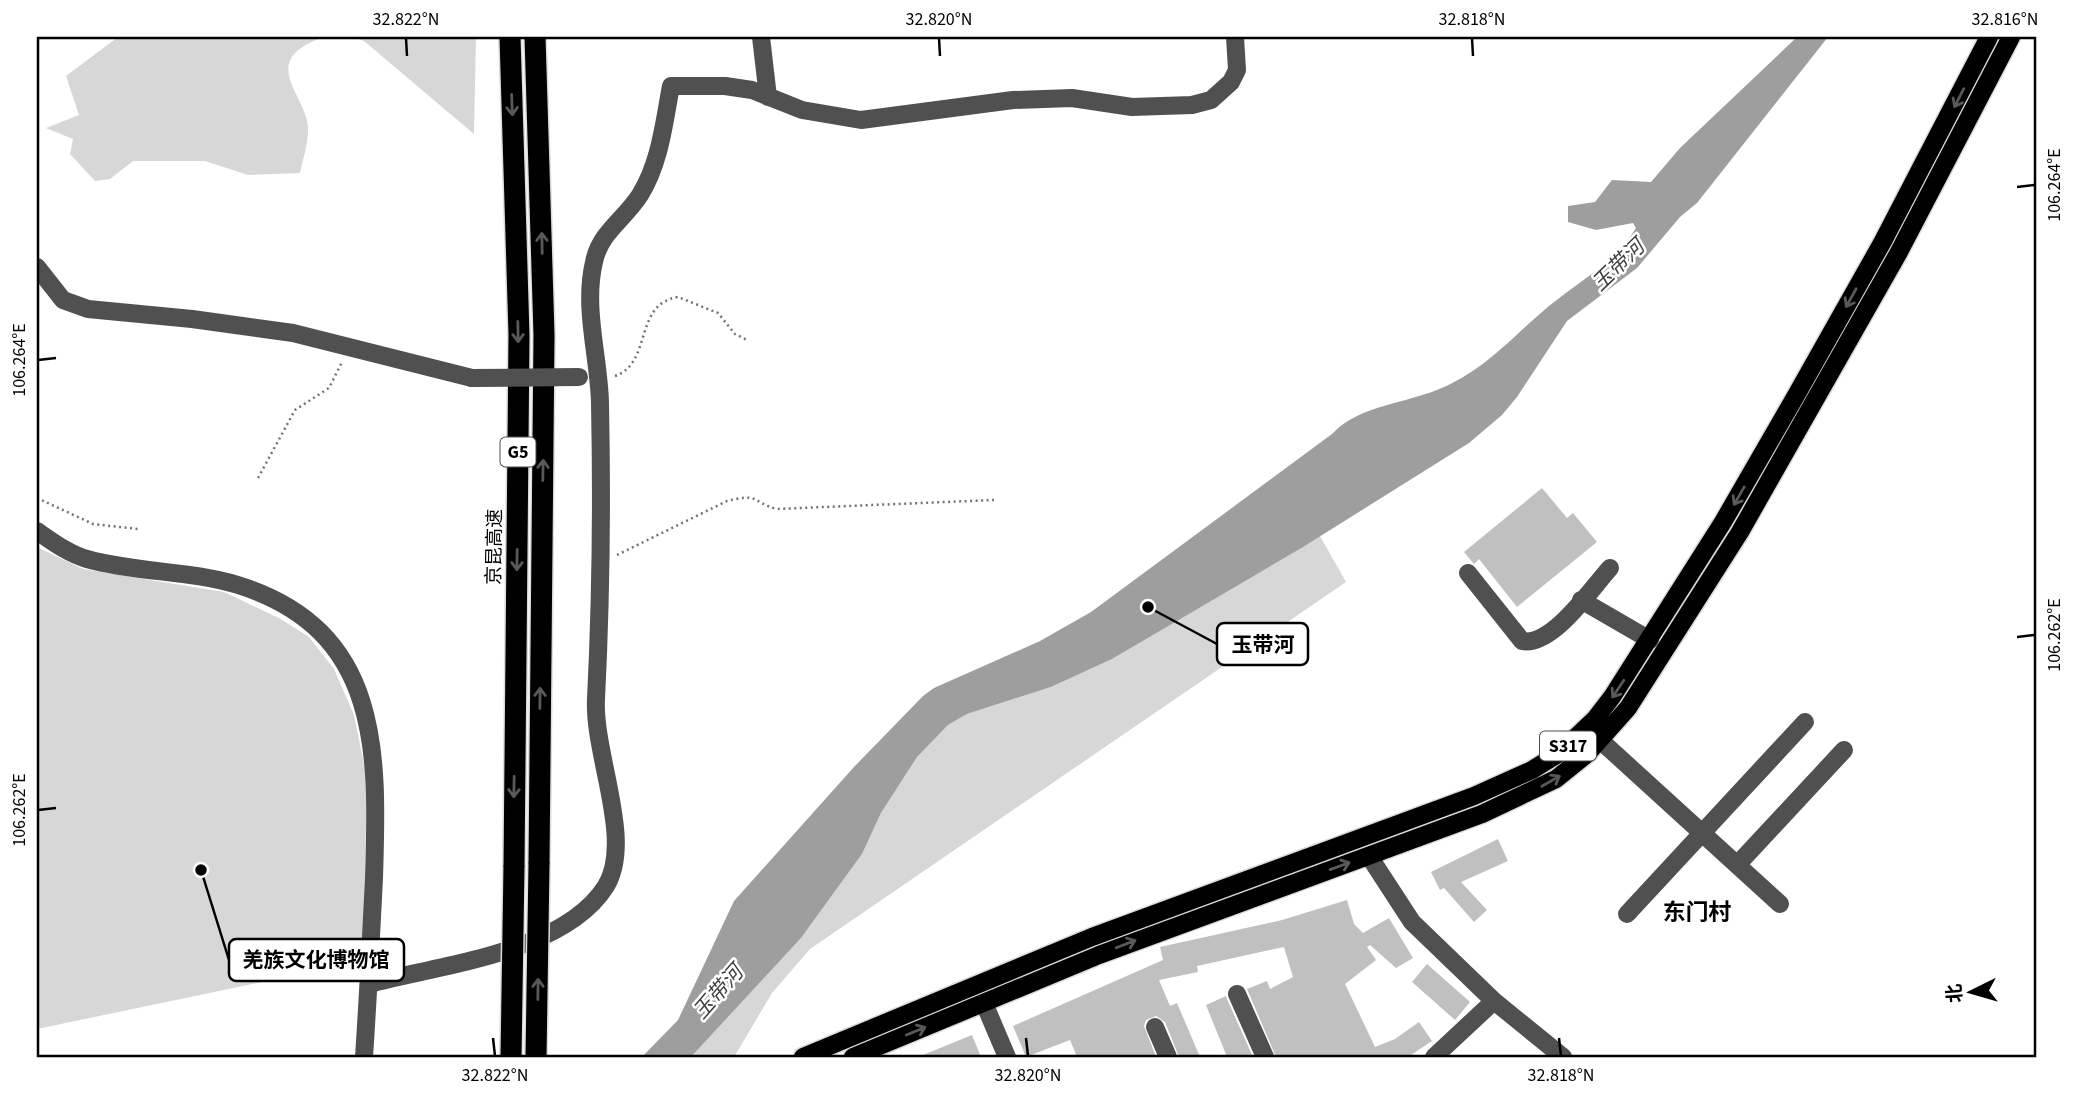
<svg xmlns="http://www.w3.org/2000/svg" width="2073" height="1094" viewBox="0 0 2073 1094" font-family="'Source Sans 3','Noto Sans SC',sans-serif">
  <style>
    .green { fill: #d7d7d7 }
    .water { fill: #9e9e9e }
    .building { fill: #c0c0c0 }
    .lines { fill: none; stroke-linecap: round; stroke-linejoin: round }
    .major-casing { stroke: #dbdbdb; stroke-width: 21 }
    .highway-casing { stroke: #dbdbdb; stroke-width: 24 }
    .path { stroke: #727272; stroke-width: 2.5; stroke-dasharray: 2 3.5; stroke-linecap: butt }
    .minor { stroke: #505050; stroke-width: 18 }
    .major { stroke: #000; stroke-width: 18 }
    .highway { stroke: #000; stroke-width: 21 }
    .highway-bridge-casing { stroke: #dbdbdb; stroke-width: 24; stroke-linecap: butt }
    .minor-bridge { stroke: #505050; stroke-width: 18 }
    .highway-bridge { stroke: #000; stroke-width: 21 }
    .oneway { stroke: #595959 }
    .ticks { fill: none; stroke: #000; stroke-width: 2.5 }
    .labels { text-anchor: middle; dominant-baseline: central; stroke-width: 5; stroke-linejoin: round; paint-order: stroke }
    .shield { fill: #fff; stroke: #4c4c4c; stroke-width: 2 }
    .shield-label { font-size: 18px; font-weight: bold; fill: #000 }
    .street-label { font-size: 19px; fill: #000; stroke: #fff }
    .water-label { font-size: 21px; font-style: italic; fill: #3f3f3f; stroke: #fff }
    .quarter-label { font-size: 23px; font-weight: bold; fill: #000; stroke: #fff }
    .leader { fill: none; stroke: #000; stroke-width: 2.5 }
    .callout-dot { fill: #000; stroke: #fff; stroke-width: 2.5 }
    .callout { fill: #fff; stroke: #000; stroke-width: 2.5 }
    .callout-label { font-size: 21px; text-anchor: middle; font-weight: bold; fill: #000 }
    .neatline { fill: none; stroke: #000; stroke-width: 2.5 }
    .ticks-label { font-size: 18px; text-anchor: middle; fill: #000 }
  </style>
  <rect width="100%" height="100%" fill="#fff"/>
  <!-- green -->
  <path class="green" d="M118,37H324C254,61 309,96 308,130C308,144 303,159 300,173L248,175L205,161H133L110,179L95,181L70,154L73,139L46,128L79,115L66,76Z
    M353,37H476L474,134L364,41Z
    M1320,536L1346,582L810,949L772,993L734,1057H691L801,938L862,854L881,813L917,757L948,725L967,714L1051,687L1112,659Z
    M37,547L83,569L224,592L279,618L309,637L334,669L354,715L367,779L363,961L37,1029Z"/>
  <!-- water -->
  <path class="water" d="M1797,37H1828L1697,203L1680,217L1637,268L1567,321L1517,397L1502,415L1469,443L1303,547L1112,659L1051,687L967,714L948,725L917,757L881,813L862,854L801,938L691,1057H642L678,1020L734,901L854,767L923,696L934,688L1040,641L1091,612L1332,434C1360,404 1407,404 1444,387C1487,368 1514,335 1549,306C1580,281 1615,262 1636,228L1633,223L1596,230L1568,222V206L1595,202L1612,180L1651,182L1680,148Z"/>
  <!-- building -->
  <path class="building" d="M1542,488L1567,518L1573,513L1597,542L1517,607L1479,559L1474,564L1464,552Z
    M1498,839L1508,861L1461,882L1487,910L1474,922L1444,888L1440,890L1431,872Z
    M1347,900L1354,924L1363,933L1389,918L1413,958L1396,968L1370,945L1367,947L1376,960L1345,984L1375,1047L1395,1039L1419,1022L1432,1041L1408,1057H1276L1247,989L1267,981L1270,989L1293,977L1284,947L1197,966L1198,972L1159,980L1170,1006L1177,1003L1200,1057H1179L1165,1022L1156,1016L1146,1020L1144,1026L1156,1057H1077L1070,1040L1026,1057L1013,1026L1163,960L1160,947L1282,920Z
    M1427,964L1470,1002L1455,1020L1412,982Z
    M1226,996L1227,999L1253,1057H1227L1206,1005Z
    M972,1035L981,1057H918Z"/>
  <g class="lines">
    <!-- major casing -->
    <g class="major-casing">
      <path id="major" d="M803,1057L1092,937L1474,796L1532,770L1558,754L1595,719L1612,697L1723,522L1794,399L1882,243L1989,37
        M853,1057L1099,955L1482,814L1556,779L1587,754L1628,708L1740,532L1899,252L2011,37"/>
    </g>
    <!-- highway casing -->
    <g class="highway-casing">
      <path id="highway" d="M510,37L519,335L514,867
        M535,37L544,335L539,864"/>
    </g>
    <!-- path -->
    <path class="path" d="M615,376C653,363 633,304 678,297L718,313L735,334L747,340
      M258,478L295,410L329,388L342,362
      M37,498L93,524L138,529
      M617,555L727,501C759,493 751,501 776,509L994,500"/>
    <!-- minor -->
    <path class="minor" d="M761,37L768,97
      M37,267L63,300L88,309L192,319L293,333L472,378
      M37,531C53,542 69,554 87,559C137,573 189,570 238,585C382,630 378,753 374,878C371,938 368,997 364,1057
      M1468,573L1522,641C1552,647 1591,589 1610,568
      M1581,600L1650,640
      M1601,741L1780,904
      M1369,856L1412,922L1494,1001L1563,1057
      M1737,865L1844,750
      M1627,914L1805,722
      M369,984C439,965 564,953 606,886C634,840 593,754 596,699C601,600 602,502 600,403C599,357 583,308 594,262C600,232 624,220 640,195C660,163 664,123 671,86H725L752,90L802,110L861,120L1013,100L1072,98L1132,107L1192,105L1211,100L1231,82L1237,70L1235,37
      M1237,994L1265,1057
      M984,1003L1007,1057
      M1155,1027L1168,1057
      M1434,1057L1494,1001"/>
    <!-- major -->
    <use href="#major" class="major"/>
    <!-- highway -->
    <use href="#highway" class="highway"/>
    <!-- highway-bridge casing -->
    <g class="highway-bridge-casing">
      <path id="highway-bridge" d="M511,1057L514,867
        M536,1057L539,864"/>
    </g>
    <!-- minor-bridge -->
    <path class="minor-bridge" d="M472,378L579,377"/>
    <!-- highway-bridge -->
    <use href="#highway-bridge" class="highway-bridge"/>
  </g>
  <!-- one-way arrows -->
  <defs><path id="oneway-shaft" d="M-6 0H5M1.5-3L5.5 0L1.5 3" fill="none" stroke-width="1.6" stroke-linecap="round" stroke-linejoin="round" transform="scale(1.75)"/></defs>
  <g class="oneway">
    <use href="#oneway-shaft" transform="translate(1959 98) rotate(117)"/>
    <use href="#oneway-shaft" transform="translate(512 105) rotate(88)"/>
    <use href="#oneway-shaft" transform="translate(542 243) rotate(-91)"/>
    <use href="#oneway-shaft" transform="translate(1851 298) rotate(119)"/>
    <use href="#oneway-shaft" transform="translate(518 332) rotate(89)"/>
    <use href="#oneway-shaft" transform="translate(543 470) rotate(-89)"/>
    <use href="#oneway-shaft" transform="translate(1739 496) rotate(120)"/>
    <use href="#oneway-shaft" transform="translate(517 560) rotate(91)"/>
    <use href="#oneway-shaft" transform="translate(1618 689) rotate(124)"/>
    <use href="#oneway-shaft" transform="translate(540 698) rotate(-89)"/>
    <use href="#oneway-shaft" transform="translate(1551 781) rotate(-30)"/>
    <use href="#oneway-shaft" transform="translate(514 787) rotate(91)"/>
    <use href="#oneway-shaft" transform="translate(1340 866) rotate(-20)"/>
    <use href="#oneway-shaft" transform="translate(1126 944) rotate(-21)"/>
    <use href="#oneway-shaft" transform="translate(538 989) rotate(-89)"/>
    <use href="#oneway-shaft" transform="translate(916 1031) rotate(-22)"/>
  </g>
  <!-- ticks -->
  <path class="ticks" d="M406,38L407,56M939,38L940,56M1472,38L1473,56M2005,38L2006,56M2017,187L2035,185M38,360L56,358M2017,637L2035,635M38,810L56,808M493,1038L495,1056M1026,1038L1028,1056M1559,1038L1561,1056"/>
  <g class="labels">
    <!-- shield labels -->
    <g class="shield">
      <rect x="500.5" y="437.5" width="35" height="29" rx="5"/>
      <rect x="1540" y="731.5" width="56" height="29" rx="5"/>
    </g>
    <g class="shield-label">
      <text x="518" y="452">G5</text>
      <text x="1568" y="746">S317</text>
    </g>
    <!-- street labels -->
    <g class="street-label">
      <text transform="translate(495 547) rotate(-89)">京昆高速</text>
    </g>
    <!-- water labels -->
    <g class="water-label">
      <text transform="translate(1618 265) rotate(-44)">玉带河</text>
      <text transform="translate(718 992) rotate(-49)">玉带河</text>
    </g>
    <!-- quarter labels -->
    <g class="quarter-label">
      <text x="1697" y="912">东门村</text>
    </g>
  </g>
  <!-- callouts -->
  <path class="leader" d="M1148 607L1217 644M201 870L229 960"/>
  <g class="callout-dot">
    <circle cx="1148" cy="607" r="7"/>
    <circle cx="201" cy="870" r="7"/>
  </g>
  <g class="callout">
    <rect x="1217" y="623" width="91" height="42" rx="7"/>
    <rect x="229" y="939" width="175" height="42" rx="7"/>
  </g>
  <g class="callout-label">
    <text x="1263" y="652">玉带河</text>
    <text x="316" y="967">羌族文化博物馆</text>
  </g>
  <!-- border -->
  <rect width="2073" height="1094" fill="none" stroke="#ffffff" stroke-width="77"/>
  <!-- north arrow -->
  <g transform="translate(1971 992) rotate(265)" stroke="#ffffff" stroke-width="5" paint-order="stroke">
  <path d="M0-5L12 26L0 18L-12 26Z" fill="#000000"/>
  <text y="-10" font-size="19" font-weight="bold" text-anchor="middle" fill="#000000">北</text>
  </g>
  <rect x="38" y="38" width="1997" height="1018" class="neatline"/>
  <g class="ticks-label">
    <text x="406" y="25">32.822°N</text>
    <text x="939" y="25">32.820°N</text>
    <text x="1472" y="25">32.818°N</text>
    <text x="2005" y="25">32.816°N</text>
    <text transform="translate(2054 185) rotate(-90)" y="6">106.264°E</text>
    <text transform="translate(19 360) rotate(-90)" y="6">106.264°E</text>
    <text transform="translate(2054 635) rotate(-90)" y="6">106.262°E</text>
    <text transform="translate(19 810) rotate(-90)" y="6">106.262°E</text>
    <text x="495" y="1081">32.822°N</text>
    <text x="1028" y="1081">32.820°N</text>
    <text x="1561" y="1081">32.818°N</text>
  </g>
</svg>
